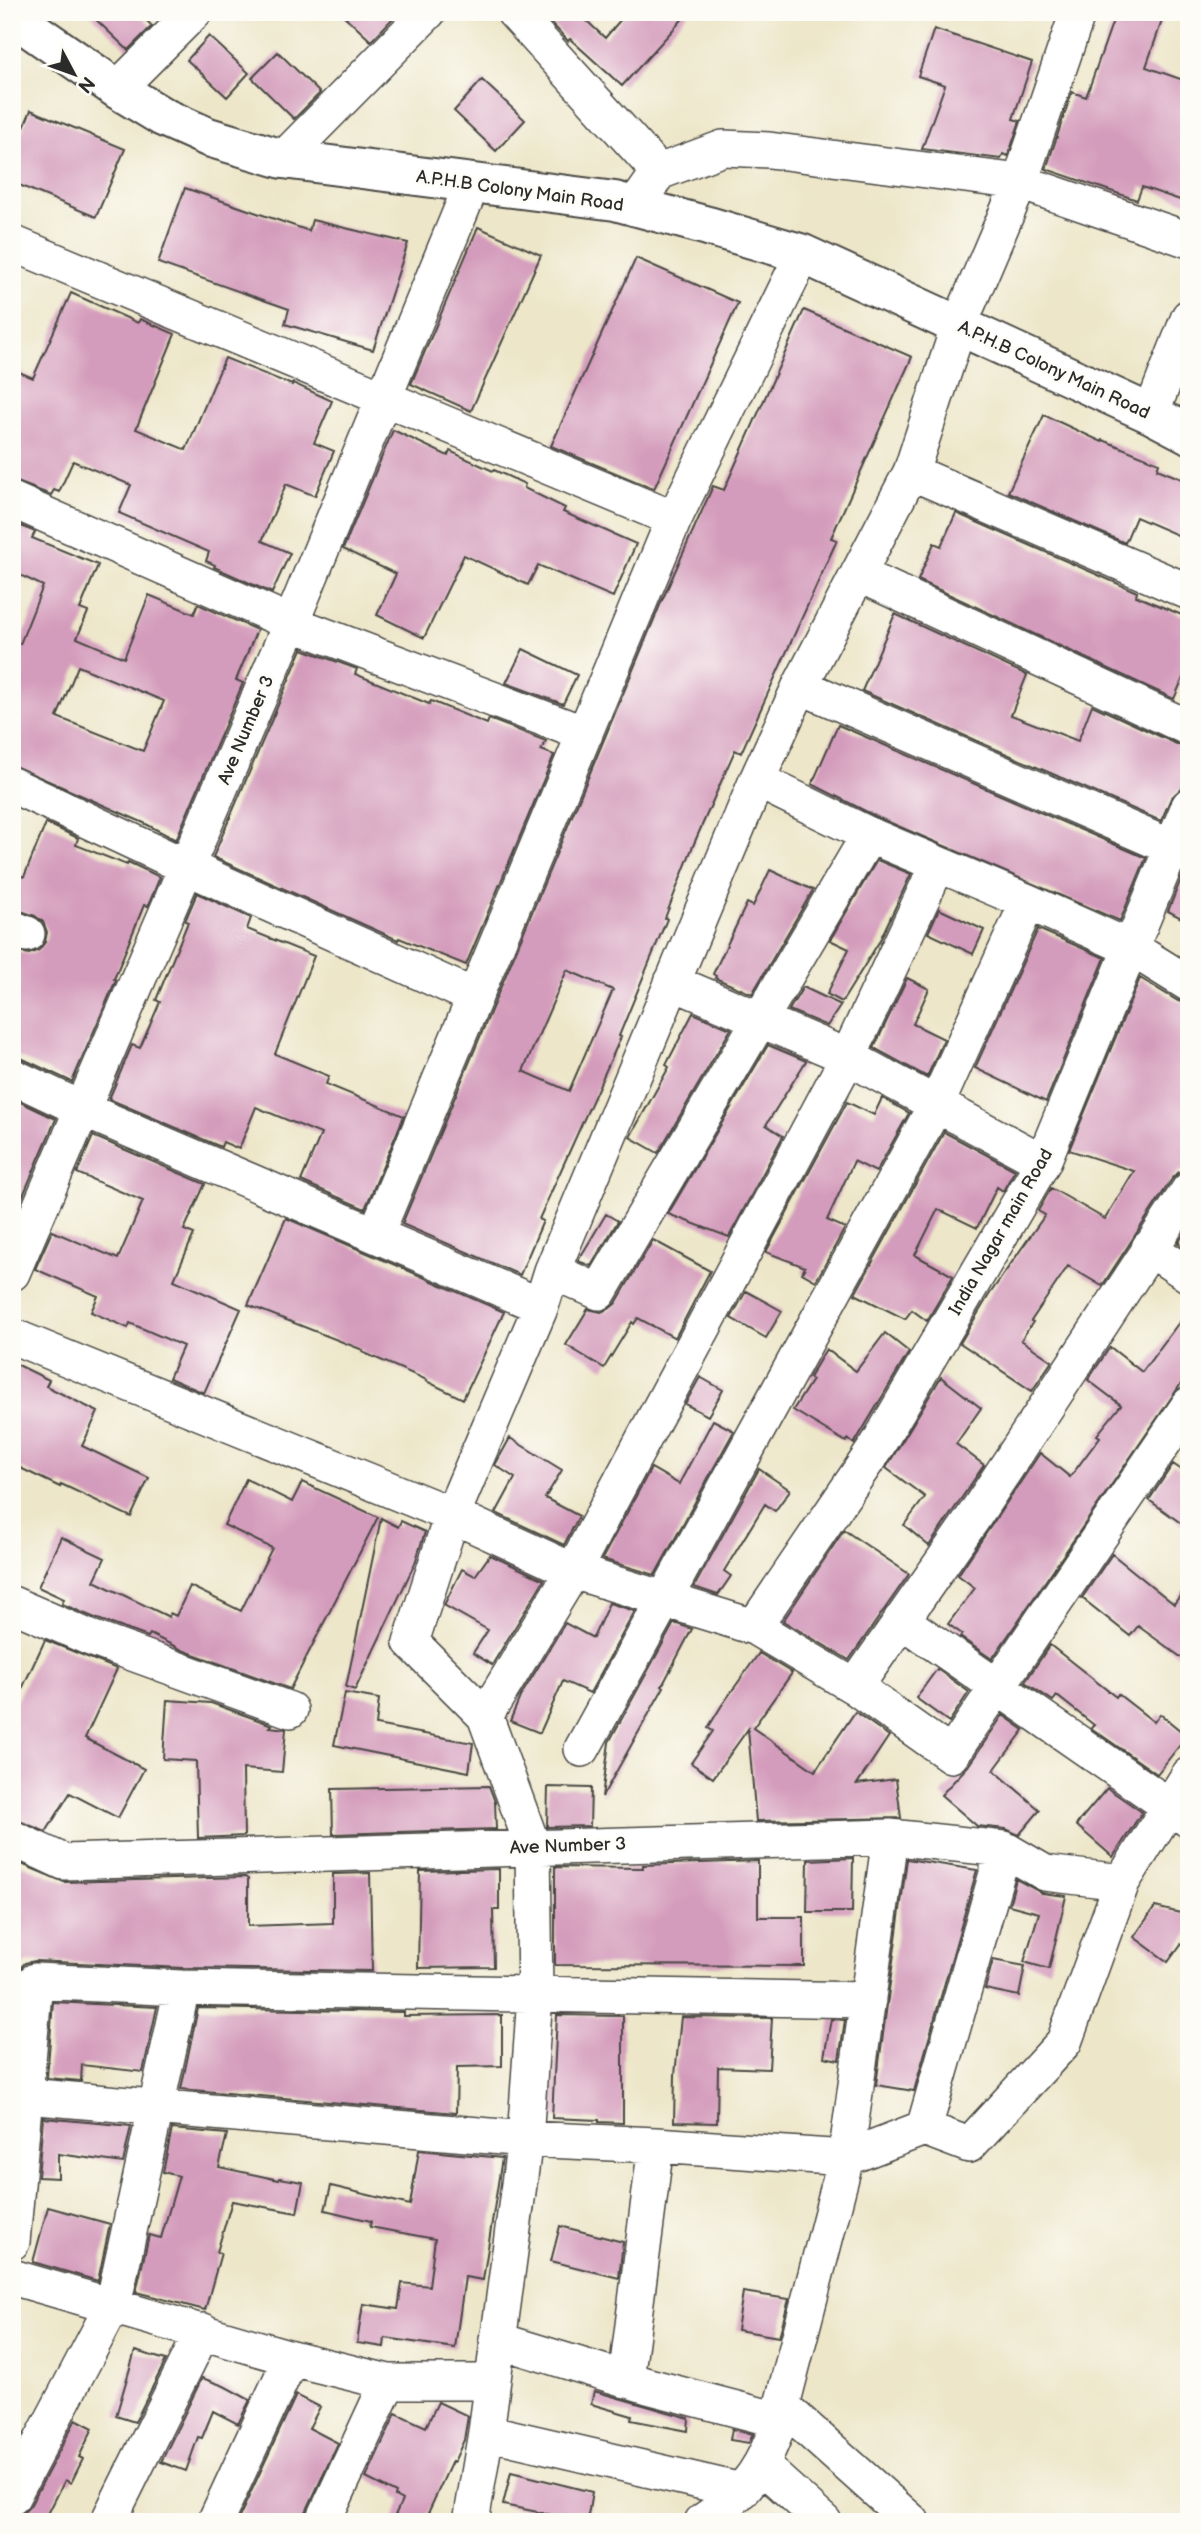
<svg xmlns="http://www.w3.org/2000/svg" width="1201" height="2534" viewBox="0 0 1201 2534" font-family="'Balsamiq Sans',sans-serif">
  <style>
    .building { fill: #d49cbc; fill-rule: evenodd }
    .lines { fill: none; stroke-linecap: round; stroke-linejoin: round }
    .minor-casing { stroke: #484743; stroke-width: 38 }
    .tertiary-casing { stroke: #484743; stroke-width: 42 }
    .minor { stroke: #fff; stroke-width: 35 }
    .tertiary { stroke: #fff; stroke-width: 38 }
    .labels { text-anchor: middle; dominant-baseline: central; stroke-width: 5; stroke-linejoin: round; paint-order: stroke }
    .street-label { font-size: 18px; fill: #2b2b2b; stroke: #fdfcf7 }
  </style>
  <rect width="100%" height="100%" fill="#fdfcf7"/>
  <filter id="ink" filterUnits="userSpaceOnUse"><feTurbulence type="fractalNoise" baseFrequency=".0143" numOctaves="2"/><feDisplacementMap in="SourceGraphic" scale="14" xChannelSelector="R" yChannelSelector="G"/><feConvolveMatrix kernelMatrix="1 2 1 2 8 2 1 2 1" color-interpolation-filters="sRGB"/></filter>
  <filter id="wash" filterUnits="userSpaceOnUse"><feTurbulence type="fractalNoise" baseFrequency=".00686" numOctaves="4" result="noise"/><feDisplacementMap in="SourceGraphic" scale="28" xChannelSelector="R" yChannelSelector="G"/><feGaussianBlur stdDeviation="1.57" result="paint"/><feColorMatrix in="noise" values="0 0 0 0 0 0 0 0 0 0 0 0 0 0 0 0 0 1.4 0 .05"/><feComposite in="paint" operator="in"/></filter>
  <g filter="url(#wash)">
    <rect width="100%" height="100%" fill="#ede6c9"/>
    <g id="blocks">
      <!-- building -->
      <path class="building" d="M88,12H138L152,26L128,50Z
        M340,12H399L371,41Z
        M541,12H596L587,21L605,38L627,12H689L622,86L570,39L568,41Z
        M1116,12H1165L1146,67L1189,82V203L1142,187L1137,200L1046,169L1072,92L1086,97Z
        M934,29L1032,62L1013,119L1020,121L1008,156L1003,154L1001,159L922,149L945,85L918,76Z
        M209,36L249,73L227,97L187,60Z
        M278,52L320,93L294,119L252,78Z
        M482,80L525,120L496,151L454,111Z
        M31,110L125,149L96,217L12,182V155Z
        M185,188L309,231L312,220L408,243L373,350L285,324L289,309L158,263Z
        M478,227L541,255L471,411L411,384Z
        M636,258L738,303L654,489L551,446Z
        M71,293L138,323L140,319L175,334L136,429L186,450L225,358L292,385L293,383L332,401L314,443L334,451L315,496L286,484L262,541L290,553L272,593L214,567L215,565L206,561L209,552L119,513L131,485L73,461L59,492L54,490L51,495L12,480V369L33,378Z
        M804,310L912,357L831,538L837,540L741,753L735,750L693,846L665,918L667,919L619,1036L621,1037L539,1219L543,1221L520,1275L402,1224L660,605L713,486L724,490ZM567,970L613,990L569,1091L523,1071Z
        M1044,415L1102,442L1103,440L1159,463L1157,469L1189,482V540L1136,517L1125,543L1008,492Z
        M393,430L448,456L450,451L493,471L494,470L525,484L524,488L565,508L563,512L636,544L613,597L538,565L528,585L464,555L424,638L377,615L396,574L343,549Z
        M956,513L1137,592L1136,596L1189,618V664L1174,699L918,580L934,543L941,546Z
        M12,522L35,532L32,538L98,565L80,609L88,612L77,638L124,658L149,595L194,614L198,604L257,630L236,680L243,683L176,840L144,823L12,765V641L20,644L43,586L16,573L12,580ZM78,666L164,701L143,751L57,717Z
        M895,614L1027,675L1011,715L1078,741L1092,705L1181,746L1189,748V774L1182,788L1171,798L1161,821L862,691Z
        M302,649L357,669L355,674L429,704L431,701L487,724L489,719L546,741L541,750L554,755L466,965L399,938L398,940L213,857Z
        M523,649L577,675L563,704L506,683Z
        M838,725L1146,858L1120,921L877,817L812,784Z
        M46,823L78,838L76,845L127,865L128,862L160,877L148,906L144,905L114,979L116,980L72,1082L21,1058L12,1056V950L29,954L39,950L45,942L47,932L43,922L35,916L12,908V872L24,877Z
        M877,860L911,874L879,942L842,1002L827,994L849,949L830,940Z
        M770,870L813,890L752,994L715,978L716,976L713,974L747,903L753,906Z
        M1183,874L1189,875V922L1168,911Z
        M197,893L251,918L247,929L314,956L275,1054L329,1076L326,1084L404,1116L365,1209L301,1181L321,1134L256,1107L239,1149L223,1142L221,1147L109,1099L132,1045L140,1048L160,1002L156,1000L188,922L185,921Z
        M939,909L984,930L973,954L928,933Z
        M1038,929L1105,958L1046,1102L975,1068Z
        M907,978L929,989L913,1024L944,1039L927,1077L874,1048Z
        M1140,978L1178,1001L1189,1004V1170L1179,1172L1172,1179L1102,1286L1068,1266L1031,1321L1033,1322L1021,1340L1052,1361L1032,1391L960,1343L989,1295L1045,1215L1038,1211L1051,1188L1105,1219L1134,1171L1069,1150Z
        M803,987L841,1005L827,1026L789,1010Z
        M693,1013L731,1029L658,1153L630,1137L669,1067L666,1065Z
        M768,1045L806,1061L766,1125L783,1136L729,1237L668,1214Z
        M12,1098L56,1119L12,1221Z
        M882,1098L909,1113L876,1172L854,1161L827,1220L845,1228L816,1281L802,1273L805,1267L766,1252L847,1102L874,1115Z
        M944,1132L1015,1170L1003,1191L997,1187L977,1228L938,1209L915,1255L953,1276L927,1321L912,1310L905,1319L855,1294Z
        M93,1136L205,1184L184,1230L194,1234L174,1280L241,1309L204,1393L169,1378L183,1346L130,1323L128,1328L91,1312L98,1296L35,1269L52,1231L118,1259L143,1201L77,1173Z
        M606,1214L618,1221L591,1266L578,1261Z
        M286,1218L504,1312L463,1399L426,1381L427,1380L362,1352L363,1350L248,1305Z
        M1189,1227V1251L1178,1243Z
        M653,1240L710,1271L675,1338L638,1318L634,1324L632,1322L604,1368L566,1345L588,1309L601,1312L609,1309L616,1303Z
        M746,1291L782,1311L766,1338L731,1318Z
        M1189,1309V1372L992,1659L960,1637L962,1634L948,1624L975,1588L958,1575L1040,1453L1070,1477L1100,1437L1097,1435L1121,1405L1088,1380L1110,1347L1142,1372Z
        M885,1333L909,1352L854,1444L848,1439L846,1442L793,1410L812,1380L809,1378L826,1349L856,1371Z
        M12,1362L49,1380L46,1386L98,1412L82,1446L149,1478L131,1517L61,1484L60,1487L12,1464Z
        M700,1377L723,1390L708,1416L685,1404Z
        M941,1377L981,1408L956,1444L984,1465L929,1546L904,1525L925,1497L886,1468Z
        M713,1420L734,1431L655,1575L602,1559L651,1468L679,1484Z
        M510,1438L562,1470L545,1498L579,1516L564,1545L496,1513L515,1478L495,1465Z
        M1173,1464L1189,1475V1529L1149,1500Z
        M759,1469L790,1490L775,1511L765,1504L724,1571L731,1576L718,1595L694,1587Z
        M246,1479L292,1502L302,1482L378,1517L290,1689L182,1650L150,1634L148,1637L95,1618L62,1604L64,1599L38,1587L61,1537L105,1558L94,1581L169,1617L170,1613L176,1616L190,1586L241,1611L272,1548L224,1525Z
        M381,1518L398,1527L401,1521L425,1532L415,1563L355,1690L346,1687Z
        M844,1530L909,1574L849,1660L783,1621Z
        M1112,1554L1174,1604L1189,1583V1663L1138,1626L1130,1636L1082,1598Z
        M490,1555L544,1580L492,1665L473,1653L488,1630L444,1605L462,1569L475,1576Z
        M609,1603L635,1611L590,1693L563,1681L540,1733L510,1721L520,1697L565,1623L593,1638Z
        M674,1623L692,1629L662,1686L664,1687L602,1797L609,1742Z
        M45,1640L117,1669L85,1738L144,1769L118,1818L70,1793L46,1832L12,1818V1710Z
        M1050,1645L1116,1697L1118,1694L1154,1722L1160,1714L1187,1736L1157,1774L1091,1728L1094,1725L1057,1696L1053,1701L1025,1682Z
        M759,1653L792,1673L753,1728L815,1771L855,1712L889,1736L857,1784L896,1779L901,1818L756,1821L748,1729L713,1778L691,1763L713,1731L708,1728L722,1705Z
        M937,1669L969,1692L949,1722L916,1698Z
        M345,1693L379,1699L376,1725L473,1743L469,1772L334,1745Z
        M167,1700L211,1703L272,1725L270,1727L286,1729L282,1772L243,1769L244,1836L198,1838L196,1761L163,1759Z
        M1003,1715L1024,1730L994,1770L1040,1810L1019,1835L1006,1829L977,1826L941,1795L968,1766Z
        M489,1786L495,1802L496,1829L333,1834L332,1789Z
        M548,1787L591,1788L590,1826L547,1827Z
        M1107,1788L1142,1812L1113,1857L1076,1825Z
        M853,1858L852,1912H807L808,1860Z
        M907,1859L977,1870L914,2091L876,2085Z
        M12,1860L64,1882L245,1877L248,1879V1926L333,1923V1874L370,1873L372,1971L183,1968L35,1961L25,1963L18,1970L15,1979L12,2010Z
        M758,1861V1917H804V1966L555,1965V1867L643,1868V1865Z
        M499,1869V1910H493L494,1967L418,1968L420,1871Z
        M1016,1879L1042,1893L1066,1896L1049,1969L1024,1962L1039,1913L1009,1905Z
        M1155,1907L1189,1915V1933L1168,1962L1134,1937Z
        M993,1960L1025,1966L1019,1996L985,1989Z
        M53,2002L157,2007L143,2072L82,2065L81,2081L47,2078Z
        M198,2008L404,2012V2016L502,2015V2066L457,2067L456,2113L181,2089Z
        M557,2015L623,2016V2123L599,2122V2120L552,2118Z
        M681,2017L772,2018L769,2069L718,2067L717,2123L674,2122L675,2075Z
        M831,2019L845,2020L839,2060L824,2057Z
        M43,2118L131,2126L123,2163L58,2154V2178L38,2177Z
        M172,2129L227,2134L219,2167L279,2180L280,2178L303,2182L297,2213L232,2201L217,2252L221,2253L205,2310L136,2292L149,2235L161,2238L179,2176L163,2172Z
        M419,2150L502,2158L483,2280L465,2277L455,2348L385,2338L384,2347L357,2343L363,2304L398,2309L402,2283L429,2286L435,2239L370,2227L371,2221L325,2210L331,2186L410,2205Z
        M48,2207L110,2224L98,2281L33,2262Z
        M560,2226L623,2242L619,2278L551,2261Z
        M743,2292L789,2299L779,2337L737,2330Z
        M135,2351L166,2360L135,2422L116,2416Z
        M202,2378L224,2386L250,2400L238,2424L213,2411L202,2438L198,2437L186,2471L161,2462Z
        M594,2391L689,2418L688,2431L631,2420L632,2416L591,2404Z
        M296,2395L320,2407L309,2428L338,2443L305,2514L303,2522H237Z
        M438,2402L468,2416L464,2440L454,2462L452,2461L424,2522H392L402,2500L395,2496L396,2493L366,2478L396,2413L426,2427Z
        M76,2419L93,2428L79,2457L83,2459L71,2483L65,2480L44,2522H12V2517L22,2514L30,2506Z
        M12,2429L23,2433L12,2453Z
        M732,2429L753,2434L749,2443L730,2440Z
        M511,2472L592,2492L587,2522L503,2505Z"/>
    </g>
  </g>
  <g filter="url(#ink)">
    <use href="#blocks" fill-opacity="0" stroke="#484743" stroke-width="2"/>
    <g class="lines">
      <!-- minor casing -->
      <g class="minor-casing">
        <path id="minor" d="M514,12L659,172
          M117,89L194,12
          M283,159L428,12
          M634,208L659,172L723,148L769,150L1020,182L1189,240
          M12,243L674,519
          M1151,414L1189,317
          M911,472L1189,592
          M12,500L291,623L585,734
          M858,574L1189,728
          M800,686L1189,855
          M757,780L869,835L1028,902L1131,948L1189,984
          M12,785L187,867L475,997
          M12,928L27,934
          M672,982L848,1057L1043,1162
          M12,1076L84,1110L541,1306
          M376,1234L674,519L803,254
          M1149,1248L1189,1275
          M552,1271L599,1292L869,835
          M12,1273L291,623L472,184
          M12,1336L452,1515L573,1571L754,1627L855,1687L971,1521L1189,1190
          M12,1604L88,1637L290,1710
          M901,1620L1189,1820
          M754,1627L877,1446L1043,1162L1189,806
          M855,1687L951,1755L1189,1405
          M485,1716L573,1571L848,1057L938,864
          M582,1749L937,1103L1028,902
          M12,1838L64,1862L890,1837L1004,1849L1045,1873L1122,1882
          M26,2096L525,2139L656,2145L846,2158L924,2128L969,2145L1064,2042L1122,1882L1189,1775
          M924,2128L1004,1849
          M12,2242L35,1981L182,1988L868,2000
          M12,2277L291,2358L388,2382H492
          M497,2340L648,2386L778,2420
          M626,2380L656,2145
          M782,2406L912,2522
          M486,2432L742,2491
          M762,2466L824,2522
          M12,2497L113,2305L182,1988
          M108,2522L203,2331
          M215,2522L291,2358
          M323,2522L388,2382
          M471,2522L486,2432L525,2139L535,1995L533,1847L485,1716L411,1642L452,1515L541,1306L552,1271L757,780L800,686L911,472L959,325L1020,182L1078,12
          M702,2522C741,2495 757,2479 774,2436L846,2158L890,1837"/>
      </g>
      <!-- tertiary casing -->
      <g class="tertiary-casing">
        <path id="tertiary" d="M12,16L117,89L163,117L208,137L283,159L615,201L708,226L803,254L1151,414L1189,434"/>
      </g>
      <!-- minor -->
      <use href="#minor" class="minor"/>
      <!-- tertiary -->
      <use href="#tertiary" class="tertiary"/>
    </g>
  </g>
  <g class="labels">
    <!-- street labels -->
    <g class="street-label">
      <text transform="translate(520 191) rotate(8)">A.P.H.B Colony Main Road</text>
      <text transform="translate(1054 370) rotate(25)">A.P.H.B Colony Main Road</text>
      <text transform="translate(246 730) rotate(-67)">Ave Number 3</text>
      <text transform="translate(1001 1232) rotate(-60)">India Nagar main Road</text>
      <text transform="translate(568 1846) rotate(-2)">Ave Number 3</text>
    </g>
  </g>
  <!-- margin -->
  <rect width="1201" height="2534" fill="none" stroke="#fdfcf7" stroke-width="42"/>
  <!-- north arrow -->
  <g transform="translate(74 74) rotate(131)" stroke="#fdfcf7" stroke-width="5" paint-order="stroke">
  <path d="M0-5L12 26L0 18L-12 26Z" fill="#2b2b2b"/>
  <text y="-10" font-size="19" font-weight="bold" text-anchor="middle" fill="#2b2b2b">N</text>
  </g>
</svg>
